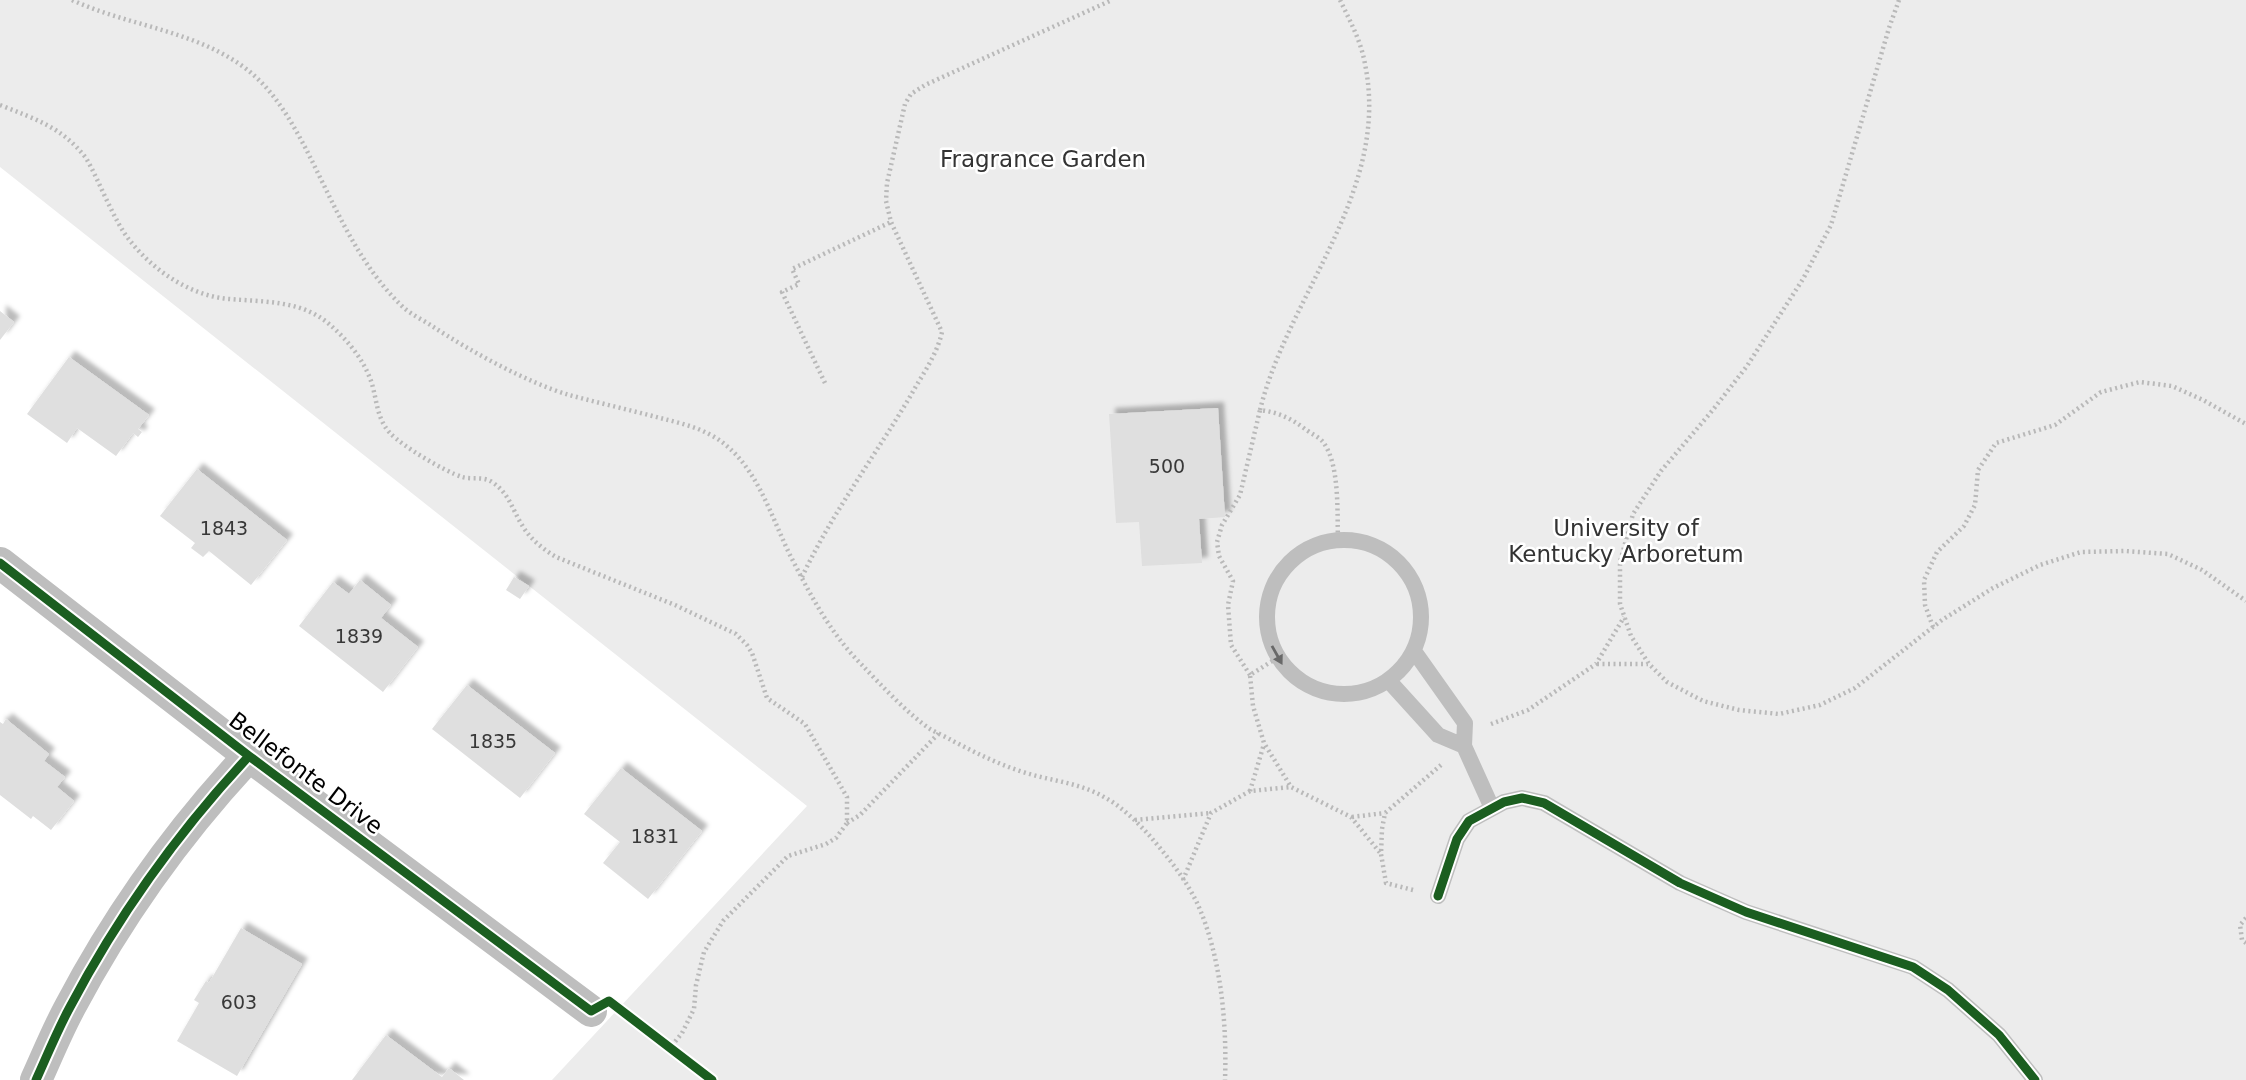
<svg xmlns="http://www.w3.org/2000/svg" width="2246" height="1080" viewBox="0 0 2246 1080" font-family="'DejaVu Sans',sans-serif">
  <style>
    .green { fill: #ececec }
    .building { fill: #dfdfdf; filter: url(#shadow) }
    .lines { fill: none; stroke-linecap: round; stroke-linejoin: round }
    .path { stroke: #b9b9b9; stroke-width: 4.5; stroke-dasharray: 2 3.5; stroke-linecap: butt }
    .lane { stroke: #bebebe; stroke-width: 16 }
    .street { stroke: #bebebe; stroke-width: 32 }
    .cycleway-casing { stroke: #fff; stroke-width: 13 }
    .cycleway { stroke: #1b5e20; stroke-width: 9 }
    .oneway { fill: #686868 }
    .labels { text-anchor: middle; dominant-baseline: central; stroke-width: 5; stroke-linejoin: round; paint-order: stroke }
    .number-label { font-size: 19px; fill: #383838 }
    .park-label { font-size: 23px; fill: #333; stroke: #fff }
    .street-label { font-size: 23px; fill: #000; stroke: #fff }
  </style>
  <defs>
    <filter id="shadow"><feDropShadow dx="6" dy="-6" stdDeviation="2" flood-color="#0004"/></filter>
  </defs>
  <rect width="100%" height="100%" fill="#fff"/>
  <!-- green -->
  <path class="green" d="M0,0H2246V1080H552L807,806L0,167Z"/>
  <!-- building -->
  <path class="building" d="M0,311L14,322L0,340Z
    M69,357L149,415L138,429L142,432L138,437L133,433L116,456L77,428L67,443L27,414Z
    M1218,408L1225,517L1199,519L1202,563L1142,566L1139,522L1116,523L1109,414Z
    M197,469L287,540L251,585L209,551L203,557L191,548L195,543L160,516Z
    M514,577L529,586L520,599L506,590Z
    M360,580L391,605L381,618L418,647L383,692L299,626L333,582L349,594Z
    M467,685L555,753L520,798L432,729Z
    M6,719L49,754L44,761L65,777L57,787L74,801L51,830L33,816L31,819L0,795V722L3,724Z
    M621,768L702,831L648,899L603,863L620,842L584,814Z
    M241,928L302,964L237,1076L177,1041L199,1003L194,1000L206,981L209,983Z
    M386,1035L442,1077L449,1068L464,1080H352Z"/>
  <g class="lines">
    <!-- path -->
    <path class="path" d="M72,0C128,26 194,30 245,68C273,89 290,119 306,149C334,204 358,265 404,308C412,315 423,320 432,326C470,351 526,382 569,395C599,403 630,410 660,418C676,422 694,426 709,434C756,458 770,516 792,559C812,598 831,634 862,665C881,685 908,714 930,729C937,733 946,737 953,741C976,753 998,764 1023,772C1050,781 1078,782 1104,797C1121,806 1136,821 1149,835C1167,856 1186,879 1198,905C1221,957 1227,1023 1225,1080
      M1899,0L1889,28L1831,225L1803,279L1747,366L1712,411L1661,471L1633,514L1620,562V604L1631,636L1649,664L1667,682L1703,701L1739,710L1779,714L1820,705L1855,688L1942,620L1993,588L2040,565L2081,552L2125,551L2168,554L2202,570L2246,601
      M0,105C35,119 62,127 86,158C100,182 114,222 131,242C154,271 191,296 229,299C264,302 301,300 329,324C347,339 365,361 372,384C377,401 377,419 390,433C402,446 444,471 462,477C472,480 483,476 492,482C509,493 512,509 522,525C530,539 543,549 556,557L675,605L736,634L747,645L752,653L767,698L805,724L847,797V823L836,838L826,844L788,856L723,921L704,952L696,985L694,1009L682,1033L670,1048
      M825,383L782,292L799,284L792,269L891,222
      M1260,410C1289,293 1391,191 1365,64C1361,41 1350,21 1340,0
      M802,577C832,513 875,456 911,395C922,375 937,355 942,332L891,222L886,201L887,183L905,104L911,94L925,85L1112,0
      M1933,627L1925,605L1924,580L1937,552L1964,526L1975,505L1978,470L1996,443L2055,425L2101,392L2140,382L2172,386L2203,400L2246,424
      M1277,658L1250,675L1253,706L1264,743L1291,787L1351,817L1381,854
      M1597,664H1648
      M1250,675L1231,645L1228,605L1233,581L1219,556L1217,542L1222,525L1240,495L1260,410C1277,412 1291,418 1305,429C1310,433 1319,437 1323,442C1340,464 1337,513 1338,539
      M1491,724L1528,710L1596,664L1624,617
      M1250,791L1264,744
      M1352,817L1385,813
      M1135,820L1211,813
      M847,823L860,815L939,733
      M1183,880L1211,813L1250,791L1291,787
      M1413,890L1386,883L1381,854L1382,829L1385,813L1441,765
      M2246,918L2240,925L2242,940L2246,943"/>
    <!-- lane -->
    <path class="lane" d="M1267 617a77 77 0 1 1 154 0a77 77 0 1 1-154 0Z
      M1414,651L1465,723L1464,746
      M1389,681L1438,735L1464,746L1492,808
      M1438,896L1457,839L1469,821L1504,802L1522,798L1544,803L1680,883L1746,912L1913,967L1948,990L1999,1035L2035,1080"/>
    <!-- street -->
    <path class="street" d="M0,563L249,756L591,1011
      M36,1080C47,1056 57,1031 70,1007C118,916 179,831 249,756"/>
    <!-- cycleway casing -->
    <g class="cycleway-casing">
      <path id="cycleway" d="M0,563L249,756L591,1011L609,1001L712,1080
        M1438,896L1457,839L1469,821L1504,802L1522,798L1544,803L1680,883L1746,912L1913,967L1948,990L1999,1035L2035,1080
        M36,1080C47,1056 57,1031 70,1007C118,916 179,831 249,756"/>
    </g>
    <!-- cycleway -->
    <use href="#cycleway" class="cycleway"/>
  </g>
  <!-- one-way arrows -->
  <defs><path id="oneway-solid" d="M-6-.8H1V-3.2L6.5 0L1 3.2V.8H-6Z" transform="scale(1.75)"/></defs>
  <use class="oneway" href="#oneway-solid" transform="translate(1277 655) rotate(61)"/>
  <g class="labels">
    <!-- number labels -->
    <g class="number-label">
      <text x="1167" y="466">500</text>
      <text x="224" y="528">1843</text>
      <text x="359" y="636">1839</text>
      <text x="493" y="741">1835</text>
      <text x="655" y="836">1831</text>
      <text x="239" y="1002">603</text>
    </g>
    <!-- park labels -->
    <g class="park-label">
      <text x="1043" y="159">Fragrance Garden</text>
      <text x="1626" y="528">University of<tspan x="1626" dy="26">Kentucky Arboretum</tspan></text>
    </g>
    <!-- street labels -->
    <g class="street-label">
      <text transform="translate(306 773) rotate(37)">Bellefonte Drive</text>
    </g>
  </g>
</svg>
